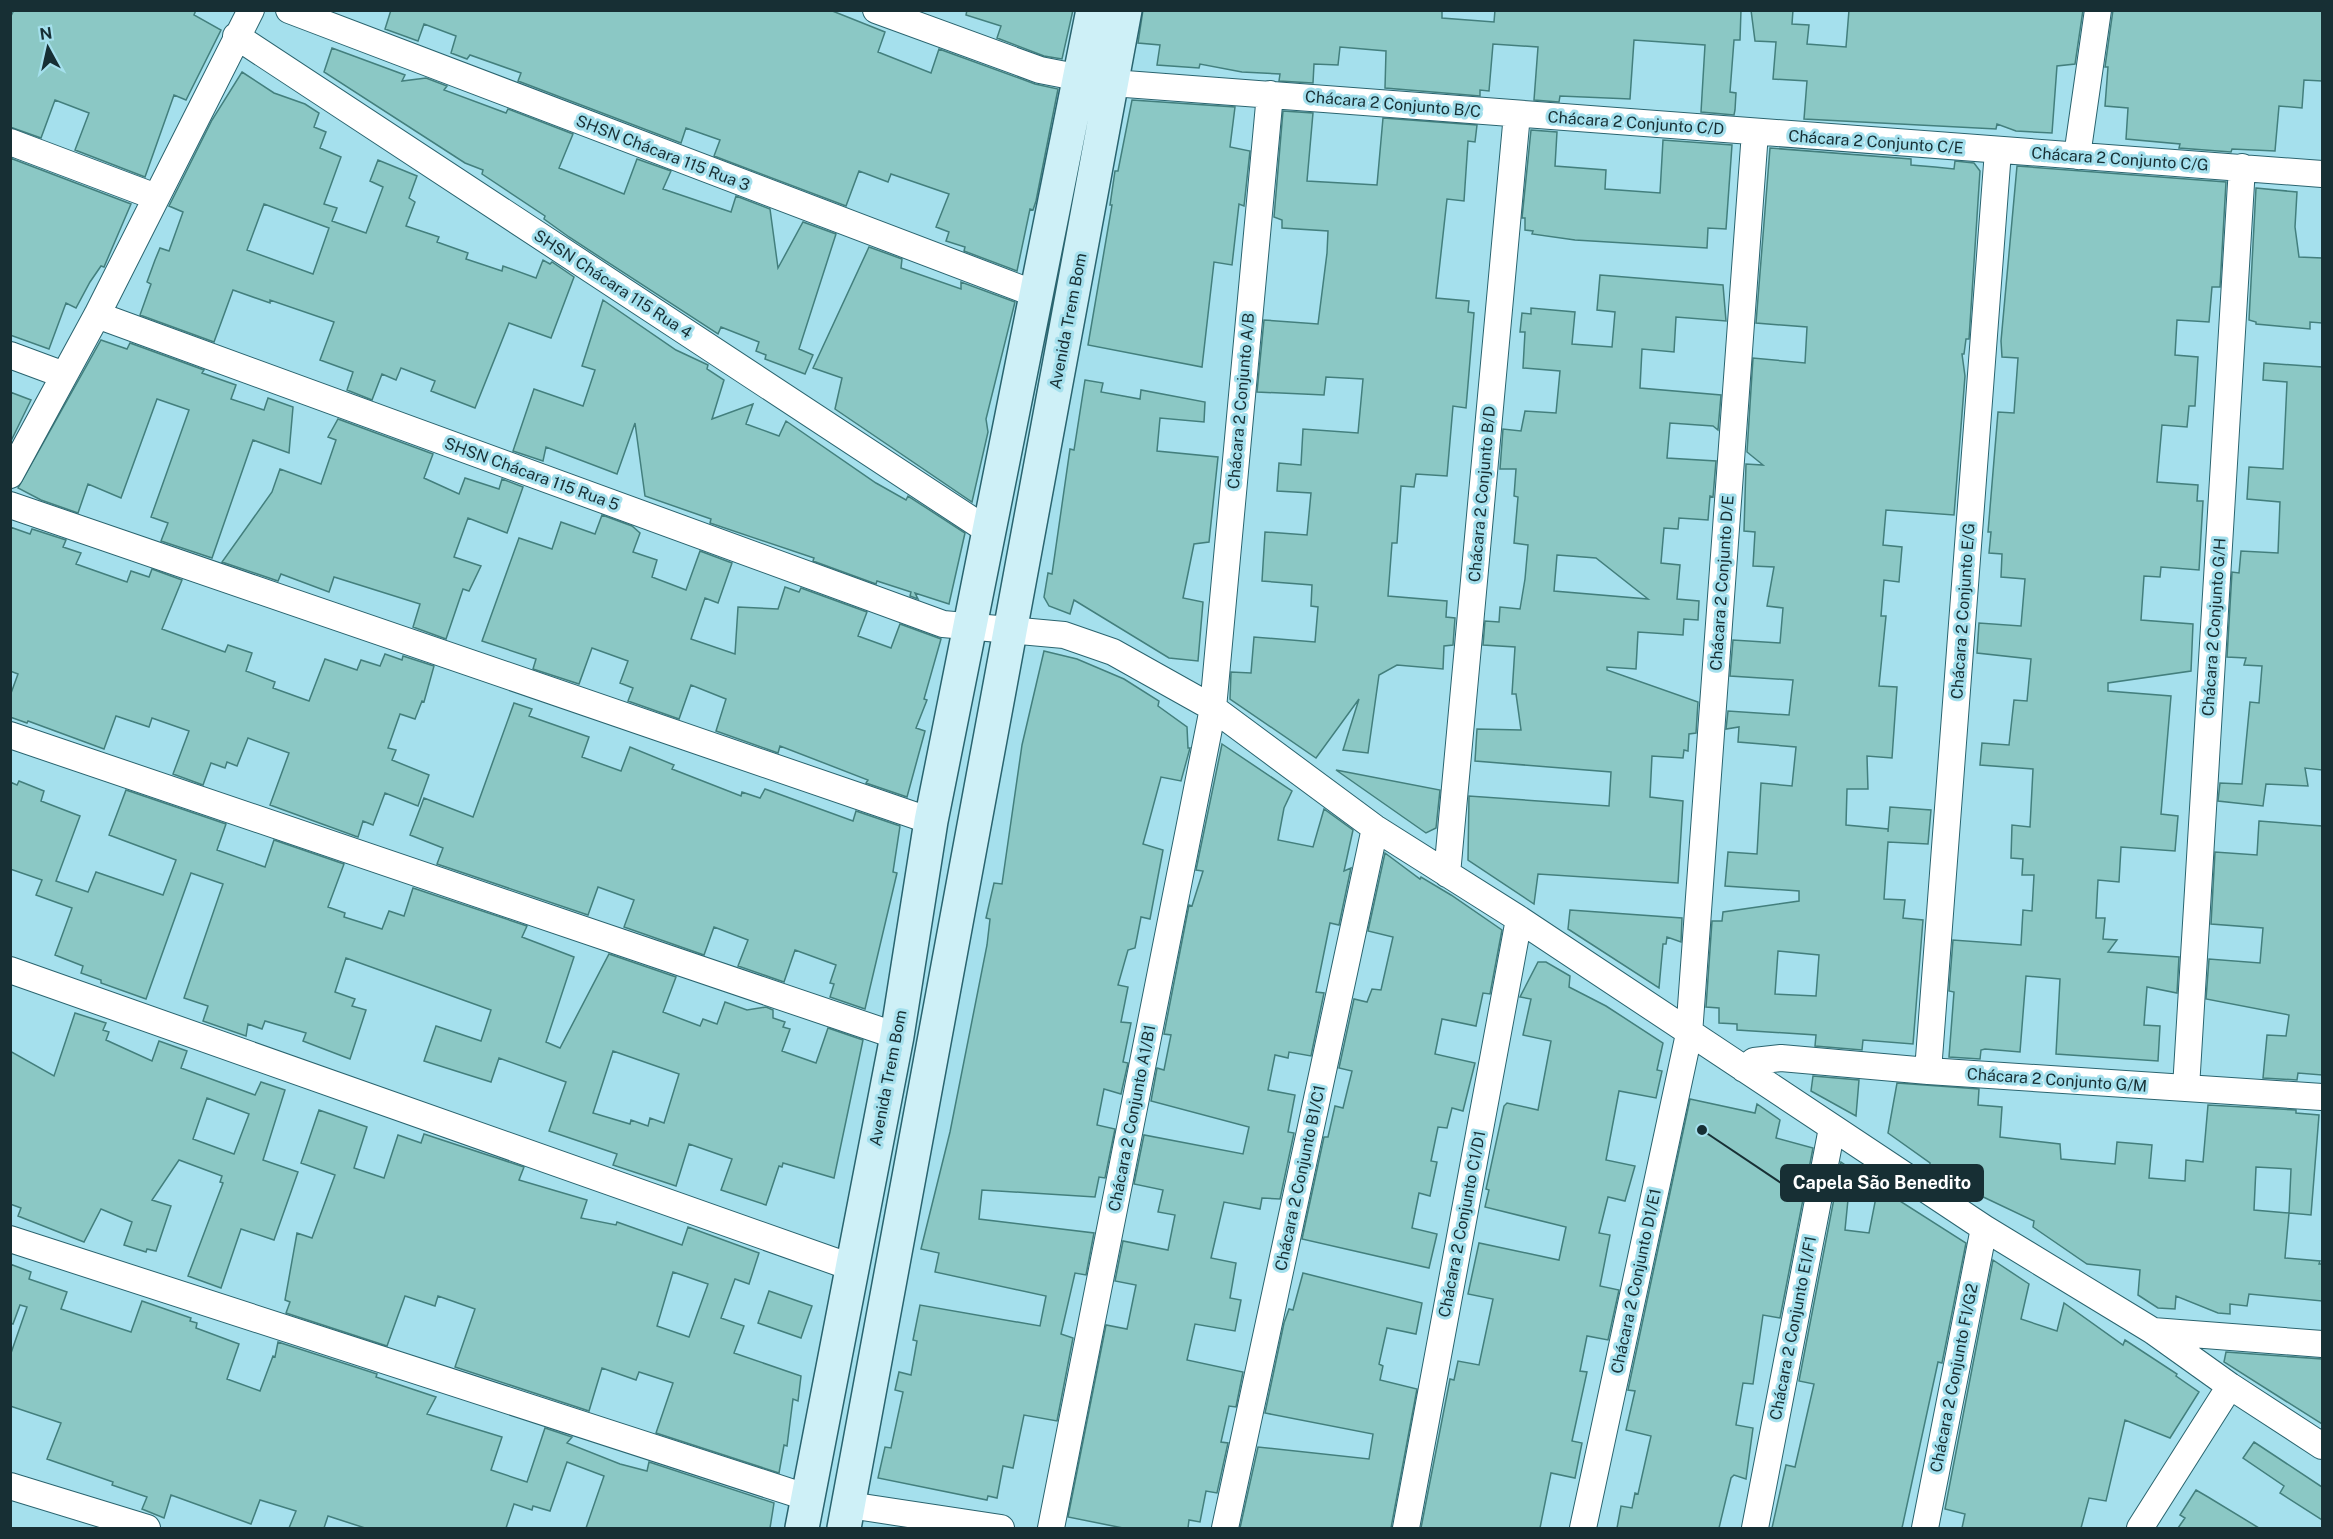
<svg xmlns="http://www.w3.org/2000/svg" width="2333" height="1539" viewBox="0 0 2333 1539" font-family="'Public Sans',sans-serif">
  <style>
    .building { fill: #8bc8c5; stroke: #437f7d; stroke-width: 1.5; fill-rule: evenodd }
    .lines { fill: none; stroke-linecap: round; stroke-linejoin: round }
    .street-casing { stroke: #2a646f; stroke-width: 28 }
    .secondary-casing { stroke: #2a646f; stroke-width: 36 }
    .street { stroke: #fff; stroke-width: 26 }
    .secondary { stroke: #cef0f7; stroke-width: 33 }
    .labels { text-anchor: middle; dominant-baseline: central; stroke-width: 6; stroke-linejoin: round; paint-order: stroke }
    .street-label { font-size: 16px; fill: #172f34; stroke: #a5e0ed }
    .leader { fill: none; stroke: #172f34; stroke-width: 2 }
    .callout-dot { fill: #172f34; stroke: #a5e0ed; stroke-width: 2 }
    .callout { fill: #172f34; stroke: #172f34; stroke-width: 2 }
    .callout-label { font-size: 18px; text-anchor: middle; font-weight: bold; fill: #fff }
  </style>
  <rect width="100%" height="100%" fill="#a5e0ed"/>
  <!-- building -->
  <path class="building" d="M14,10H196L194,15L221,30L186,100L174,95L145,177L75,150L89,113L55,100L41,138L10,127V18Z
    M391,10H830L885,32L878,52L931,73L939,49L1035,84L1058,89L1036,201L1033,210L1030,209L1017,271L964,251L965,247L946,241L949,232L936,227L949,194L891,174L888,182L859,171L846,206L714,156L720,140L686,128L681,143L518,81L521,73L470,55L467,59L451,53L456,36L424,24L418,41L385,29Z
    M967,10H1073L1062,59L1044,56L997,38L1001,26L966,15Z
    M1143,10H1442V18L1494,22L1495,10H1741L1740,40H1734L1730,92L1736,93L1735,110L1734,115L1701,112L1705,45L1634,40L1630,99L1560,96L1559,102L1534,100L1538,47L1493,44L1489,91L1480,90V96L1385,88L1386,51L1340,47L1338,65L1314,64L1313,83L1279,81L1280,74L1242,72L1200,64L1199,68L1157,65L1160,45L1138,43Z
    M1751,10H1793L1792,24L1809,25L1807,44L1846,47L1849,10H2083L2075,64L2057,66L2052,133L2016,131L1997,124L1996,129L1804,119L1807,81L1773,79L1776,42L1755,41Z
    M2113,10H2322V81L2304,80L2302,108L2279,106L2275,151L2232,149L2231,152L2179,148L2180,144L2126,139L2128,108L2105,106L2108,67H2105Z
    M332,48L405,75L402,81L426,78L447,86L444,90L506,113L508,109L573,134L559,168L624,194L637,159L671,171L663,189L731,212L736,196L770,209L778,268L803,222L836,234L799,349L813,355L805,374L765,359L766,355L756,351L759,342L721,327L718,334L569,237L544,219L545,216L482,174L483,170L465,163L324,72Z
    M242,72L274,93L305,104L319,113L314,127L326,132L320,148L341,157L324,204L337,208L332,221L366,233L383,187L370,181L378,160L417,176L409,198L415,202L406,226L439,237L437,242L468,253L466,259L502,271L503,266L536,278L543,260L550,264L552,262L574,277L551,338L509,323L475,408L431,391L435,381L401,368L396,380L382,374L372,400L347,390L353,372L320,360L334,322L270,300V303L233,290L214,342L140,315L151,284L147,282L155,260L160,248L169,251L183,212L169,206L212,120ZM264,204L329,228L313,274L247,250Z
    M1132,100L1235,107L1230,147L1250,151L1244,206L1239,204L1232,265L1214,262L1202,367L1088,345L1112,205H1110L1115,171H1118Z
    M1283,111L1313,113L1307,181L1377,185L1383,118L1477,125L1475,142L1468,141L1464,201L1447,199L1436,298L1469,301L1468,312L1474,313L1466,408L1453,406L1447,476L1416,474L1414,487L1401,486L1397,543H1392L1388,596L1447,601L1446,617L1455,618L1453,645L1444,646L1443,669L1397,665L1379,675L1368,753L1343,750L1359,699L1316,758L1230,699L1231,672L1251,673L1254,637L1315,642L1318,607L1311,606L1312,585L1262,581L1265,532L1307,535L1311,493L1277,491L1279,463L1301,465L1303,429L1358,433L1363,379L1326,377L1324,395L1257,392L1264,320L1318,324L1327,253L1328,231L1282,228V220L1274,217Z
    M1531,130L1557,132L1555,166L1606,170L1605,189L1660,193L1663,140L1732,145L1726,229L1708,228L1707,248L1575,240L1532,234L1533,231L1525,230V218H1522Z
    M1770,148L1911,159V165L1935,167L1954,169L1955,161L1974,163L1980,171L1969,339H1966L1964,354H1962L1965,376L1954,515L1886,510L1883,545L1902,547L1899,582L1884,580L1881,616H1886L1879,686L1897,687L1892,758L1867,756L1868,789H1847L1846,825L1888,829V832L1890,807L1931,810L1928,844L1888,842L1884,899L1905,900L1903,918L1923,920L1913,1044L1863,1040L1862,1050L1815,1046L1816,1035L1737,1030V1024L1719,1023V1008L1706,1007L1712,921H1722L1723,912L1799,901V891L1725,886L1728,852L1757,854L1761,783L1792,786L1796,747L1738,742L1739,727L1726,729L1728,711L1789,715L1793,680L1730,676L1733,640L1780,643L1783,608L1767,606L1774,567L1753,566L1755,532L1744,531L1746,464L1763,465L1747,452L1753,358L1805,363L1807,327L1756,323ZM1778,951L1819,955L1816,996L1775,994Z
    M10,158L131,204L104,267L101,266L90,282L76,308L66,303L49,349L10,335Z
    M2017,166L2226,182L2220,287H2212L2209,322L2177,320L2175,355L2198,357L2195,406H2189L2187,427L2162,425L2157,482L2198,485L2197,501H2203L2199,570L2161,567L2160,577L2144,576L2141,620L2193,624L2191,671L2108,683V691L2171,696L2161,814L2178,816L2175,851L2121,847L2119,882L2098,880L2096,918H2105L2103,939L2117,940L2108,952L2179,957L2177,993L2147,987L2144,1025L2160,1026L2158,1061L2056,1054L2060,979L2026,976L2020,1052L1985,1049L1981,1050L1980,1059L1949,1057L1954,992L1949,991L1953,940L2021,945L2023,910L2032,911L2034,875H2022L2023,859L2011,858L2012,825L2030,827L2033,769L1980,765L1982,743L2009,745L2014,700L2027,701L2031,659L1977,653L1979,623L2021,626L2025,579L2001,577L2002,554L1989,553L1991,532H1988L1998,412L2014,413L2018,358L2002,357L2001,341Z
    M2256,188L2297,192L2295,227L2299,257L2322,258V323L2310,322V329L2256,324V322L2249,320Z
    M869,247L902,259L901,268L961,289V282L1015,302L986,419L988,432L972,502L835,409L842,378L813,368Z
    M1600,275L1723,285L1726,321L1676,317L1674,352L1642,349L1640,388L1721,395L1718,430L1713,426L1670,423L1667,458L1716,461L1713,497L1710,496L1708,520L1679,518L1678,529L1664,528L1661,563L1680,565L1677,599L1699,601L1698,620L1684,619L1683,635L1638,632L1636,669L1607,667V670L1698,702L1696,733L1689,734L1688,751L1684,750L1683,758L1652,756L1650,797L1683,801L1678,883L1538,874L1534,904L1468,860L1469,796L1609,806L1611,772L1475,761L1477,729L1521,730L1516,694H1512L1515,647L1483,645L1485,621L1499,622L1500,607L1520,609L1525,579L1528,545L1514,543L1518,497L1514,496L1516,469H1500L1503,429L1521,431L1525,411L1556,413L1560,371L1523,368L1525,332H1520L1522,313L1531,314V308L1575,312L1572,344L1612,347L1615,312L1597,310ZM1557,555L1596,558L1648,599L1554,591Z
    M603,300L676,350L708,365L707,369L724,380L712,419L753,404L746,424L779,436L786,421L876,483L906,500L908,496L965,533L949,604L915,593L918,599L910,596L911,592L877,581L876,584L813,561L814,558L710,523L711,519L645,496L635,423L617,474L546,447L543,461L513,451L534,389L583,406L595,370L582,366Z
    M101,340L127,349L130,343L204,370L202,373L236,385L231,399L264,410L268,398L293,407L289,453L253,440L212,558L161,541L168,523L151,517L189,410L157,399L121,498L88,484L78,513L41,500L18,488Z
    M2264,363L2322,367V770L2305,768L2308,786L2266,784L2263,806L2218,801L2220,783L2242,784L2250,702L2259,703L2262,666L2244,665L2246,658L2227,657L2232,572L2239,573L2241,551L2278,553L2280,502L2247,499L2249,467L2283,469L2287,382L2263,380Z
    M1085,380L1103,383L1101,392L1140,399L1141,390L1205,402L1204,422L1160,418L1157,451L1218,457L1209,542L1194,544L1183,598L1203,602L1198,661L1169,658L1074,600L1070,614L1049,606L1044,597L1048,573L1052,574L1070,449L1074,450Z
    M10,392L31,400L10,443Z
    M338,419L433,454L424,478L459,494L465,478L499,489L502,479L523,487L507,533L468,518L454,557L481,566L469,591L463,589L446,639L413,627L420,604L334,577L329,592L281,574L278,581L222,562L272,492L280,469L321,484L336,440L328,437Z
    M602,515L632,526L640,533L633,552L657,560L652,577L686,590L700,551L732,563L718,603L705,598L691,639L735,654L738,607L778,609L785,587L799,592L801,588L867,612L858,636L891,648L900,624L941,639L924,699L927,700L916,728L925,731L907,797L866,783L868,780L780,746L778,753L716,731L726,699L691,685L679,719L628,701L633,688L620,683L628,661L592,648L579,684L533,669L536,659L482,641L519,538L552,549L561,522L595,534Z
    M10,527L30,534L32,529L66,540L63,547L81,553L76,564L127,582L131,571L149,577L152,569L182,580L162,629L225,652L228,645L252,653L246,671L275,682L273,688L309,701L325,659L357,670L361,660L380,666L385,654L402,660L403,656L434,666L424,702L422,701L415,719L400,714L388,748L396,750L392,760L429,775L418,806L385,793L373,825L363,821L358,837L355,836L270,805L289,753L248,738L237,766L227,762L225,768L211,763L203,785L173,774L189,731L152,718L149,727L116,716L104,749L28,721L27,723L10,717V696L18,674L10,671Z
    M1044,651L1077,659L1124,679L1159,701L1158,706L1187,727L1188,748H1190L1181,781L1161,777L1143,844L1163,850L1150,919L1141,917L1135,948L1128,950L1118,985L1128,987L1121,1022L1131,1023L1123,1062L1128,1063L1121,1094L1104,1089L1097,1125L1115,1129L1105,1178L1099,1177L1095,1197L982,1190L979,1219L1094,1233L1086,1275L1075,1273L1061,1334L1073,1338L1057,1421L1024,1415L1013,1468L1003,1466L997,1498L988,1496L987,1500L878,1478L885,1447L891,1448L903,1392L895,1390L899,1372L911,1375L917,1341L913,1340L920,1305L1040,1326L1046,1296L935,1272L939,1253L921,1249L950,1132L987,945L990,919L986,918L994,883L1002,884L1022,745Z
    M514,703L532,709L529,716L589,737L582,757L621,771L630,747L674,765L672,769L741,796L742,792L760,798L765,789L853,821L856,811L900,826L893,872L897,873L865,1009L830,997L834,984L830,983L836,965L795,950L784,982L738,966L748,940L714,927L704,955L624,927L634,900L598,887L588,915L437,864L443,848L410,835L424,798L473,817Z
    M1222,744L1292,791L1284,808L1278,840L1313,847L1324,809L1353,830L1344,871L1351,868L1339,925L1330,923L1316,992L1324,993L1311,1056L1289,1052L1288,1058L1275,1055L1268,1090L1295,1095L1288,1132L1294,1133L1280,1199L1262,1198L1260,1209L1224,1202L1211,1258L1236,1263L1230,1298L1241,1300L1235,1331L1195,1324L1187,1360L1243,1372L1236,1407L1229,1406L1221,1442L1228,1443L1217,1493L1206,1491L1200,1522L1189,1520L1188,1528H1123L1068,1517L1106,1325L1127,1329L1136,1285L1115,1281L1123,1241L1168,1250L1175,1215L1158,1212L1163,1190L1134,1184L1144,1135L1243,1154L1249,1127L1151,1101L1157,1068L1164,1070L1171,1035L1164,1034L1189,905L1192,906L1203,871L1196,870Z
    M1336,770L1440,790L1436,828L1426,833Z
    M19,781L44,791L41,801L80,816L56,881L88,892L96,872L163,895L176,860L109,835L126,790L226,824L217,850L265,867L274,840L344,864L328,907L345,913L344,917L382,929L389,911L404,916L413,888L527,926L522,937L574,957L546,1042L560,1048L609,954L676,977L663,1012L700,1026L703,1019L717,1024L725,1002L747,1010L766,1007L773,1010V1018L785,1022L783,1027L790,1029L782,1051L816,1063L828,1028L863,1040L834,1178L783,1163L782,1167L779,1166L766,1205L721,1190L732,1159L689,1144L676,1186L613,1165L617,1154L549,1131L566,1082L499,1058L491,1082L424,1061L436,1026L481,1041L491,1010L346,958L335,992L355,999L352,1006L366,1010L350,1059L303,1041L306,1033L265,1021L262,1029L248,1024L246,1036L203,1021L208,1006L184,998L223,884L191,873L146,999L101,983V980L81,973L83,966L55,955L72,908L36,895L42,880L10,869V782L17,785ZM613,1051L679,1074L664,1123L650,1118L648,1126L631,1120L630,1124L593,1113Z
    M2259,821L2322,826V1075L2298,1073L2297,1080L2263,1078L2267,1035L2286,1036L2289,1015L2206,999L2209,959L2260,963L2263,928L2211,924L2215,852L2257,855Z
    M1385,853L1420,879L1421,877L1451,895L1502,930L1490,994L1483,993L1476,1026L1442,1019L1435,1054L1475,1063L1463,1111L1452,1108L1447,1128L1438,1127L1431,1161L1437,1162L1430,1196L1419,1193L1412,1228L1437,1234L1429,1268L1302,1239L1324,1137H1328L1335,1106L1343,1108L1352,1071L1339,1068L1354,999L1367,1002L1372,989L1381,990L1393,937L1368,931Z
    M1570,910L1682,918L1681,942L1667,937L1666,944H1663L1659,988L1568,929Z
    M1538,962H1546L1570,976L1569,987L1606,1006L1663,1043L1657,1070L1662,1071L1656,1098L1619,1091L1606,1160L1635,1166L1625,1201L1608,1197L1599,1233L1610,1235L1600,1286L1619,1290L1608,1340L1587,1336L1580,1371L1587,1372L1572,1441L1582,1443L1575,1478L1551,1473L1540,1528H1421L1450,1379L1454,1380L1458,1361L1479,1365L1493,1299L1468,1294L1479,1243L1559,1260L1566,1227L1485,1207L1489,1190L1486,1189L1504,1106L1507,1103L1538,1110L1551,1041L1523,1035L1531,999L1520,997Z
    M75,1013L106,1023L103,1030L109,1032L106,1040L152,1061L159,1041L187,1051L181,1068L255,1095L261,1082L285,1090L263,1160L298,1172L274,1240L241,1229L221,1288L188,1276L223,1183L220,1182L222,1176L179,1160L152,1200L171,1206L156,1251L147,1249L146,1252L124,1245L132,1222L101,1209L84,1242L18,1216L21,1208L10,1204V1051L54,1076ZM207,1098L249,1114L234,1154L193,1139Z
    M1813,1076L1859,1080L1856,1116L1811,1091Z
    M1897,1083L1979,1089L1978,1105L2002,1107L2000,1137L2060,1144L2061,1159L2115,1164L2117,1142L2152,1145L2149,1178L2185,1181L2186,1160L2203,1162L2208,1105L2296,1110V1113L2319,1115L2311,1215L2289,1213L2285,1258L2320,1261L2319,1264H2322V1301L2249,1294L2247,1306L2230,1304V1314L2218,1313L2176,1296L2175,1309L2158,1308L2138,1295L2140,1270L2087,1264L2033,1227L2034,1221L1977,1194L1930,1167V1163L1888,1133ZM2256,1167L2291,1169L2289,1213L2254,1210Z
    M1690,1099L1755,1113L1757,1104L1780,1120L1776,1138L1813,1148L1780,1318L1763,1315L1753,1384L1743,1383L1736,1425L1753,1428L1746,1479L1734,1475L1731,1478L1719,1528H1617L1621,1506L1632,1508L1635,1493L1638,1494L1651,1436L1626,1430L1635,1391L1628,1390Z
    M319,1110L367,1127L354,1168L384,1178L398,1135L421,1143L424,1134L524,1167L519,1180L587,1200L581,1218L616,1225L617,1222L682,1245L688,1227L759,1253L749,1284L735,1279L721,1318L744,1326L734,1353L801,1376L798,1401L793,1399L787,1446L784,1445L779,1473L656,1433L673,1383L639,1372L636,1380L602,1368L589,1411L455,1367L475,1309L438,1296L435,1306L405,1296L387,1346L286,1313L290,1302L285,1300L297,1233L312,1238L335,1175L301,1163ZM673,1272L708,1284L689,1337L657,1326Z
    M1841,1162L1851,1169L1845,1230L1869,1233L1878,1187L1966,1243L1942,1363L1938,1362L1902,1528H1772L1786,1465L1795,1467L1814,1384L1799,1381Z
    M1993,1260L2029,1284L2021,1319L2057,1331L2064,1303L2123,1345L2125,1340L2177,1374L2176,1376L2199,1392L2170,1438L2125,1420L2106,1501L2089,1498L2081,1528H1962L1965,1514L1945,1509Z
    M10,1264L31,1272L29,1279L67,1292L61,1309L131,1332L142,1301L191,1318L190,1321L197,1323L196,1328L239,1344L227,1379L260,1391L273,1356L275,1357L278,1342L377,1374L376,1377L436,1397L427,1414L502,1437L491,1470L527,1482L545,1428L572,1437L567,1443L620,1464L647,1471L649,1462L774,1503L770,1528H586L604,1476L567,1462L550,1511L533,1506L532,1510L514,1504L506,1528H365L328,1516L324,1528H289L296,1511L260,1500L251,1524L171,1495L164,1518L142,1509L147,1497L112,1485L113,1482L47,1459L61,1423L10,1406V1356L27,1307L20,1305L13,1324L10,1323Z
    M1303,1273L1422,1303L1416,1334L1387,1328L1379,1364L1383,1366L1380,1380L1417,1389L1391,1528H1240L1258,1447L1369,1459L1373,1434L1265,1413L1284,1323L1289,1309L1293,1310Z
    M769,1291L812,1306L801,1338L758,1323Z
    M2226,1352L2322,1359V1424L2224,1362Z
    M2254,1442L2322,1487V1520L2280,1493L2284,1486L2243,1458Z
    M2196,1490L2208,1497L2259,1528H2178L2185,1518L2180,1515Z"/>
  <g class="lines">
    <!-- street casing -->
    <g class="street-casing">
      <path id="street" d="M289,10L1038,295
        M876,10L1040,70L1081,78
        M236,36L990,532
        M1112,83L2322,174
        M10,142L156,197
        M2077,156L2098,10
        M97,315L943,624L1064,635L1113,652L1213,708L1375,828L1519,919L1984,1228L2153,1331L2230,1386L2322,1446
        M10,355L64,375
        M10,475L97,315L251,10
        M10,505L931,821
        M10,735L897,1036
        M1447,874L1517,114
        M10,970L851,1267
        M1744,1069L1754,1061L1781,1058L1928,1071L2322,1097
        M1928,1071L1998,151
        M2186,1088L2242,167
        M10,1239L809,1498
        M2153,1331L2322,1344
        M10,1486L147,1528
        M849,1505L1001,1528
        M1051,1528L1213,708L1270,94
        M1225,1528L1375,828
        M1406,1528L1519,919
        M1583,1528L1689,1034L1755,132
        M1755,1528L1832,1128
        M1925,1528L1984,1228
        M2140,1528L2230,1386"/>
    </g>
    <!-- secondary casing -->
    <g class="secondary-casing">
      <path id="secondary" d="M802,1528L897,1036L931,821L1093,10
        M844,1528L1125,10"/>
    </g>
    <!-- street -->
    <use href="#street" class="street"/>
    <!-- secondary -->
    <use href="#secondary" class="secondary"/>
  </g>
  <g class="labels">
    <!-- street labels -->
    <g class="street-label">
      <text transform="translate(1393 104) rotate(5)">Chácara 2 Conjunto B/C</text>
      <text transform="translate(1636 123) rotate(4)">Chácara 2 Conjunto C/D</text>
      <text transform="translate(1876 142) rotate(4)">Chácara 2 Conjunto C/E</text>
      <text transform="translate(663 153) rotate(21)">SHSN Chácara 115 Rua 3</text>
      <text transform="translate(2120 159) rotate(4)">Chácara 2 Conjunto C/G</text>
      <text transform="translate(613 284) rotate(33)">SHSN Chácara 115 Rua 4</text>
      <text transform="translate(1068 321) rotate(-79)">Avenida Trem Bom</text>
      <text transform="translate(1241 401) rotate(-85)">Chácara 2 Conjunto A/B</text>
      <text transform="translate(532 474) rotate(20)">SHSN Chácara 115 Rua 5</text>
      <text transform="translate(1482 494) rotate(-85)">Chácara 2 Conjunto B/D</text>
      <text transform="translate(1722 583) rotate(-86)">Chácara 2 Conjunto D/E</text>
      <text transform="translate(1963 611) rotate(-86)">Chácara 2 Conjunto E/G</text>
      <text transform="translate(2214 627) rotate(-86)">Chácara 2 Conjunto G/H</text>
      <text transform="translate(888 1078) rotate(-79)">Avenida Trem Bom</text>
      <text transform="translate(2057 1080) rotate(4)">Chácara 2 Conjunto G/M</text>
      <text transform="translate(1132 1118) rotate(-79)">Chácara 2 Conjunto A1/B1</text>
      <text transform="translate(1300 1178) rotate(-78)">Chácara 2 Conjunto B1/C1</text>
      <text transform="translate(1462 1224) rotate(-79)">Chácara 2 Conjunto C1/D1</text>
      <text transform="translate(1636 1281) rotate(-78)">Chácara 2 Conjunto D1/E1</text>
      <text transform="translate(1793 1328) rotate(-79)">Chácara 2 Conjunto E1/F1</text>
      <text transform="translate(1954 1378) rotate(-79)">Chácara 2 Conjunto F1/G2</text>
    </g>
  </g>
  <!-- callouts -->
  <path class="leader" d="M1702 1130L1781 1183"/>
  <circle class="callout-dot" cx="1702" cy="1130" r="6"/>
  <rect class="callout" x="1781" y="1165" width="202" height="36" rx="6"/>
  <g class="callout-label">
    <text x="1882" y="1189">Capela São Benedito</text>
  </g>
  <!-- border -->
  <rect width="2333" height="1539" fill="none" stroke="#172f34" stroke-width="24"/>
  <!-- north arrow -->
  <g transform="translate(48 48) rotate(352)" stroke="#a5e0ed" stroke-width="4.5" paint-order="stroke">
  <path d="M0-4.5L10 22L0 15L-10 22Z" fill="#172f34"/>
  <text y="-9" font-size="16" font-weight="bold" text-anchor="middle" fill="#172f34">N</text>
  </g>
</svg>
